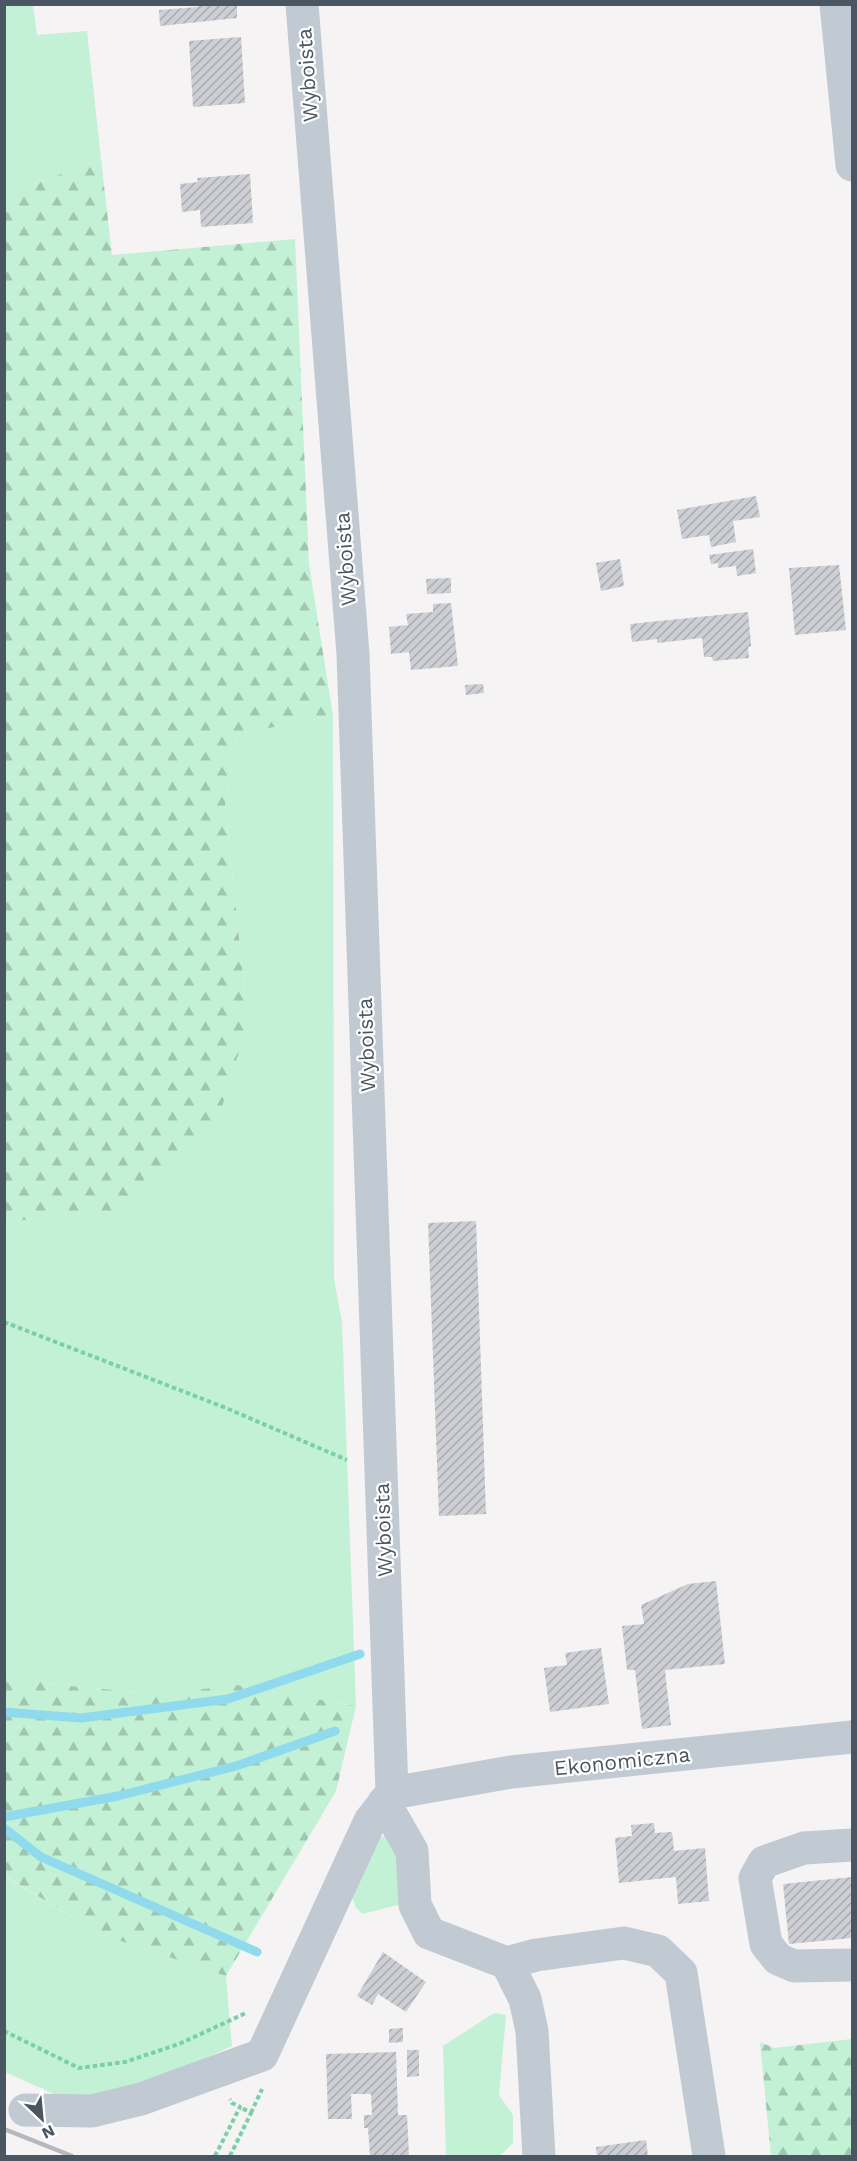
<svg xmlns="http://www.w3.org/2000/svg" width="857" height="2161" viewBox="0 0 857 2161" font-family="'Work Sans',sans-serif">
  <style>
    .grass { fill: #c3f1d5 }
    .forest { fill: url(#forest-firs) }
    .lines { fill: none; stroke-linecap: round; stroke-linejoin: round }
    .stream { stroke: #90daee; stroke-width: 9 }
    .building { fill: url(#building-hatch) }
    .path { stroke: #7ad0a6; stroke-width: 4; stroke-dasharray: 4.5 3; stroke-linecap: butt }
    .minor { stroke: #c1cad2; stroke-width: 33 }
    .rail { stroke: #b5b8bd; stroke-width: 4.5 }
    .labels { text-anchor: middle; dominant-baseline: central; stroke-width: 4.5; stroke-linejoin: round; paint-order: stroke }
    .street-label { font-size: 21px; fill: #4a5661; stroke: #fff }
  </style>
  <defs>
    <pattern id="forest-firs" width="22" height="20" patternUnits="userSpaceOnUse" patternTransform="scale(1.5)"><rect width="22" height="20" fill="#c3f1d5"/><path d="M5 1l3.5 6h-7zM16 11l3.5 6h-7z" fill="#a0c6b0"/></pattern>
    <pattern id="building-hatch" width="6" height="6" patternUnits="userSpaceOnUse" patternTransform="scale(1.5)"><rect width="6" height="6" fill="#cdcfd5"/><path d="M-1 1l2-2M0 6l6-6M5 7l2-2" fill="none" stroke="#a8abb0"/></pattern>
  </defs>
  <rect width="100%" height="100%" fill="#f5f3f3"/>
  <!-- grass -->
  <path class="grass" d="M5,5H33L37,35L87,31L101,159L5,195Z
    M333,716L334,1279L342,1322L356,1706L237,1685L160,1694L47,1684L5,1672L4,1222L131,1209L248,1022L225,806L237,734Z
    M391,1836L396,1840L405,1903L363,1914L356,1908L350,1892L378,1837Z
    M4,1876L100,1934L226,1976L232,2046L92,2111L5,2072Z
    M494,2013L506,2015L499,2095L513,2115V2143L500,2156H446L443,2046Z"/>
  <!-- forest -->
  <path class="forest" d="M101,159L112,255L295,239L309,564L333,716L237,734L225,806L248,1022L215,1130L131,1209L5,1222V195Z
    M5,1672L47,1684L160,1694L237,1685L356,1706L336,1791L226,1976L100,1934L5,1876Z
    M852,2039V2156H771L760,2042L774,2048Z"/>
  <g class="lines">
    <!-- stream -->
    <path class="stream" d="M4,1712L81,1718L228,1699L360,1654
      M4,1817L118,1796L236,1766L335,1731
      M4,1828L41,1857L257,1952"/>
  </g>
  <!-- building -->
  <path class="building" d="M198,5H237V18L160,26L159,10L198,7Z
    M241,37L245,103L193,107L189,41Z
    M250,174L253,223L201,227L200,210L182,212L180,184L198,182L197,178Z
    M756,496L760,517L733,521L736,542L711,547L709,535L682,539L677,510Z
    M753,549L756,573L737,576L736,566L718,568V563L711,564L709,555Z
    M620,559L624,586L601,591L596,563Z
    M839,565L846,630L795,635L789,568Z
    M451,578V593L427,594L426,579Z
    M451,603L458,666L411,670L409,652L391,654L389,627L408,625L406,614L433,612V604Z
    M748,612L751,644V646L748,647L749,658L713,661L712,657H704L702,638L657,643V639L632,642L630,624Z
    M483,684L484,693L466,695L465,685Z
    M476,1221L486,1514L439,1516L428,1223Z
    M716,1581L725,1664L665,1670L671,1725L642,1729L635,1670H627L622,1626L644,1624L641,1605L688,1584Z
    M601,1648L609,1704L550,1712L544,1668L567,1665L565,1653Z
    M654,1823L655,1833L672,1832L674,1851L705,1848L709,1901L678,1904L676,1877L619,1883L615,1838L632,1836L631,1825Z
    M852,1877V1938L789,1944L783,1884Z
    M383,1952L426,1982L406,2012L378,1994L372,2005L357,1996Z
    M403,2028V2042L389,2043V2029Z
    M407,2050H419V2076L407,2077Z
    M396,2052L398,2115H407L409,2156H370L368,2128H364V2115H372L371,2094H351L352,2119H328L326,2054Z
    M646,2140L648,2156H597L596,2147Z"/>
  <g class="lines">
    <!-- path -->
    <path class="path" d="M4,1322L226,1408L347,1460
      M4,2031L79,2068L125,2062L179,2044L246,2013
      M251,2113L262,2089
      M215,2156L240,2107L232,2103L230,2099
      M230,2156L251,2113L240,2107"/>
    <!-- minor -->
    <path class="minor" d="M836,4L852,165
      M392,1793L511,1772L852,1737
      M384,1802L412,1851L415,1905L429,1933L507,1963L525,1999L532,2031L539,2156
      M852,1845L804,1848L764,1862L755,1878L766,1944L778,1959L794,1966L852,1965
      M507,1963L536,1955L624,1943L658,1951L681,1973L709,2156
      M25,2110L92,2111L141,2099L262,2055L370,1821L392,1793L353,654L302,4"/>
    <!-- rail -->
    <path class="rail" d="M4,2129L72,2156"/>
  </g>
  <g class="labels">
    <!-- street labels -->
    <g class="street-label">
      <text transform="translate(307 75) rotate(-94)">Wyboista</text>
      <text transform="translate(345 559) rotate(-94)">Wyboista</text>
      <text transform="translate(366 1045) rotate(-92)">Wyboista</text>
      <text transform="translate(383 1530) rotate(-92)">Wyboista</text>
      <text transform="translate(622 1761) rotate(-6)">Ekonomiczna</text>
    </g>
  </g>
  <!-- border -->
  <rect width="857" height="2161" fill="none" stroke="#4a5661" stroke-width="12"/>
  <!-- north arrow -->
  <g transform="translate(42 2119) rotate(154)" stroke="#ffffff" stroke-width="4.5" paint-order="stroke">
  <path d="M0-4.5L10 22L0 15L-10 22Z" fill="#4a5661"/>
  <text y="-9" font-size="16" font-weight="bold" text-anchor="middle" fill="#4a5661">N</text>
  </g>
</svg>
